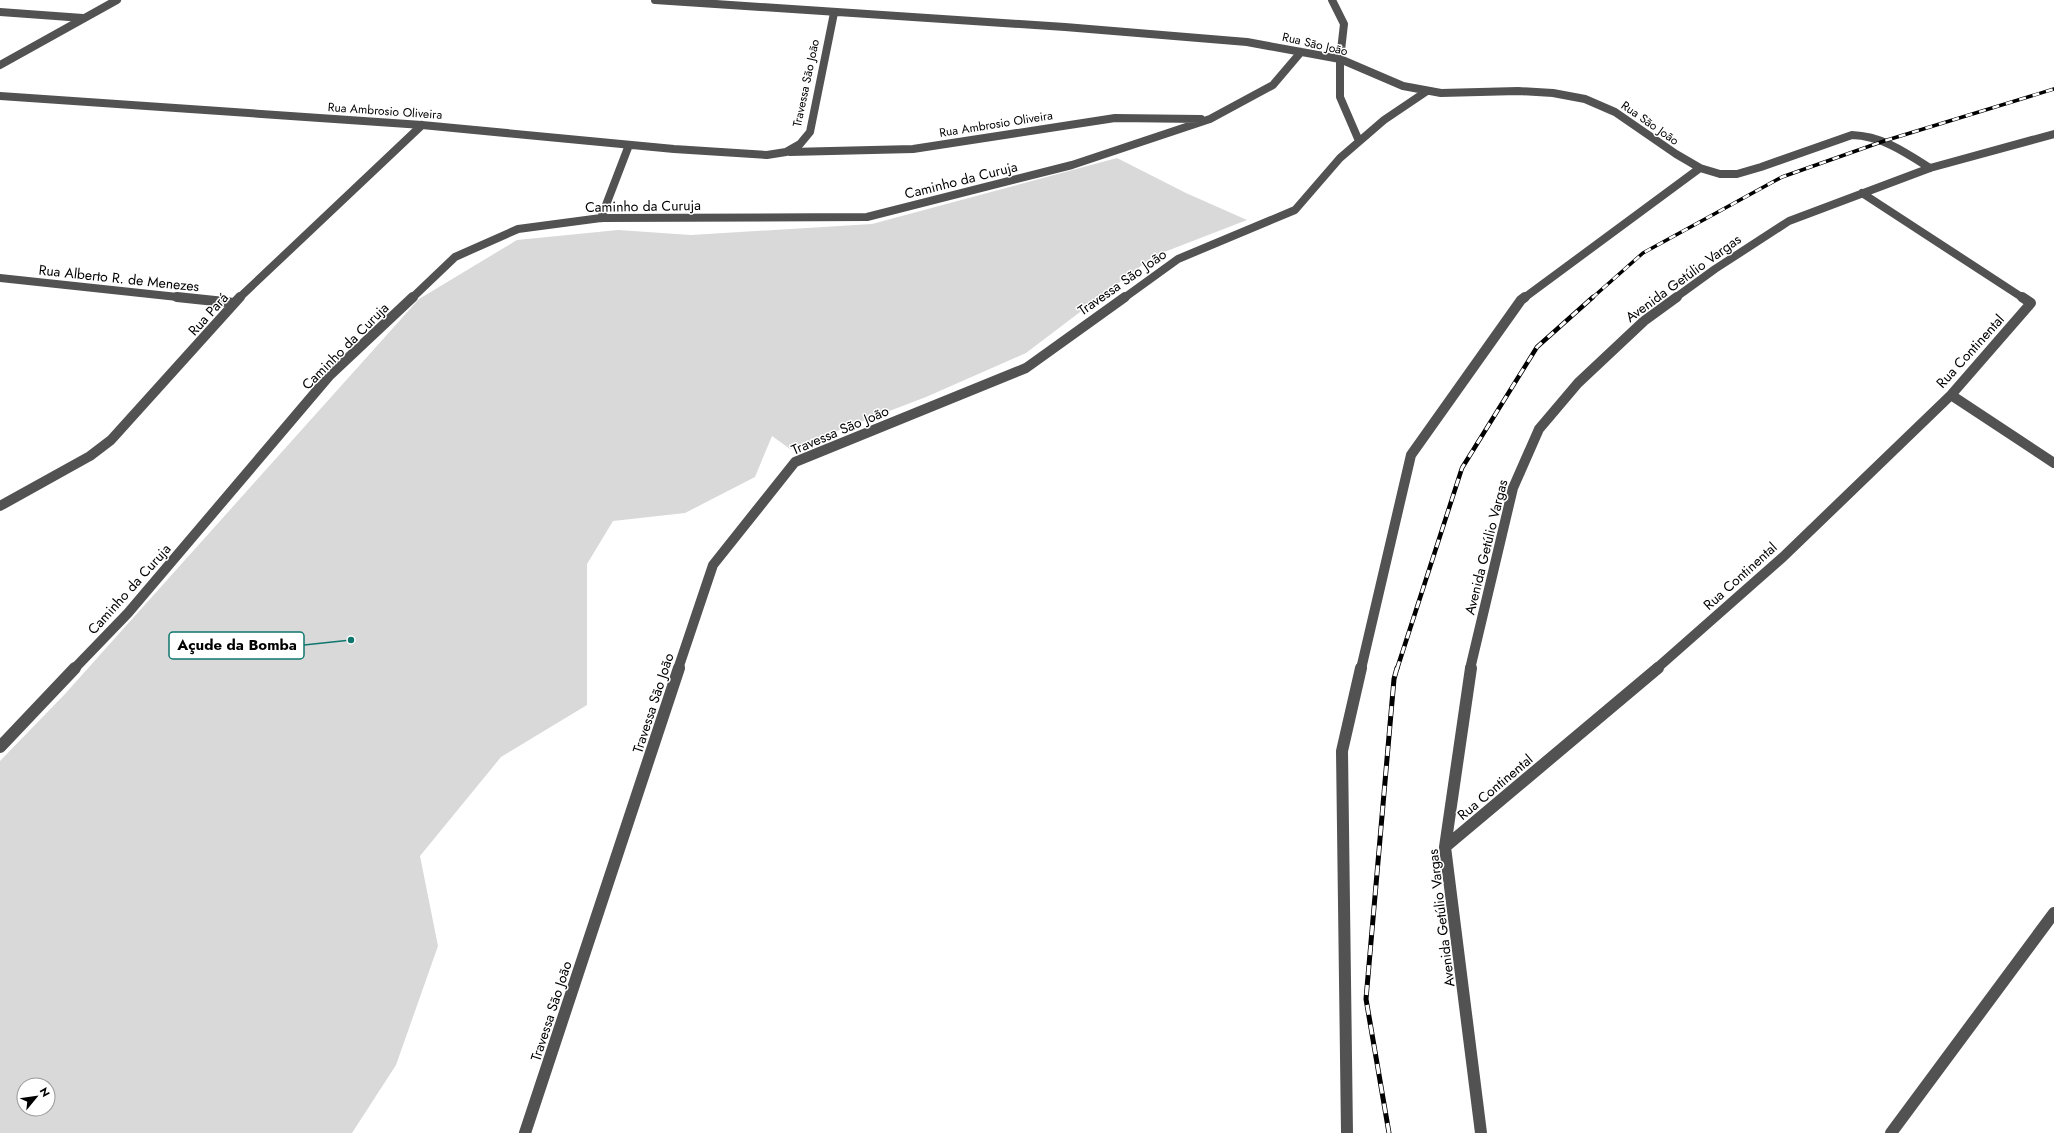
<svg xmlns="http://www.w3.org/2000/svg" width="2054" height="1133" viewBox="0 0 2054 1133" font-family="Jost,sans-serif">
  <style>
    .green { fill: #d9d9d9; fill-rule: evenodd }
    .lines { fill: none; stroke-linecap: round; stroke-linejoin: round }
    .minor-far2 { stroke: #525252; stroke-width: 8 }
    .minor-far1 { stroke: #525252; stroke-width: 10 }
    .minor { stroke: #525252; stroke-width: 12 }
    .rail-far2-casing { stroke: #000; stroke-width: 3.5 }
    .rail-far1-casing { stroke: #000; stroke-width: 4.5 }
    .rail-casing { stroke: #000; stroke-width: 5 }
    .rail-far2 { stroke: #fff; stroke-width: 2.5; stroke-dasharray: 7; stroke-linecap: butt }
    .rail-far1 { stroke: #fff; stroke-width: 3; stroke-dasharray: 8; stroke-linecap: butt }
    .rail { stroke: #fff; stroke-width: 3.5; stroke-dasharray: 10; stroke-linecap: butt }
    .labels { text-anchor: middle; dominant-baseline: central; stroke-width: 3; stroke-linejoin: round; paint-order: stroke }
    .far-street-label { font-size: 12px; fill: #000; stroke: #fff }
    .street-label { font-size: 14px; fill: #000; stroke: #fff }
    .leader { fill: none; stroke: #0f766e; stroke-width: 1.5 }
    .callout-dot { fill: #0f766e; stroke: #fff; stroke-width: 1.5 }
    .callout { fill: #fff; stroke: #0f766e; stroke-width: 1.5 }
    .callout-label { font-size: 15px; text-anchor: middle; font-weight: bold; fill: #000 }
  </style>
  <rect width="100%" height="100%" fill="#fff"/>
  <!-- green -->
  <path class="green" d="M1117,158L1186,193L1247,220L1154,256L1026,353L926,397L790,449L772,436L755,477L685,513L613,521L587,564V705L501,757L420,856L438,946L396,1065L352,1133H0V761L64,695L419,299L517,240L618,230L691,235L872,224ZM24,1085H48V1109H24Z"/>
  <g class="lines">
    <!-- minor-far2 -->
    <path class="minor-far2" d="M655,0L1065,27L1247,42L1340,59L1403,86L1441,93L1518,91L1553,93L1585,99L1615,112L1676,154L1700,168L1720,174H1737L1761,167L1852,135C1882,136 1905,152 1930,168
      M1332,0L1344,24L1340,59V97L1359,141
      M0,12L83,18
      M0,65L117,0
      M0,96L422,125L674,149L767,155L786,152L800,144L810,132L834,13
      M790,152L913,149L1115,118L1201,119
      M1862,193L2023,298
      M601,218L629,145
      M0,278L187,298
      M239,298L422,125
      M412,298L455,257L518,229L601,218L867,217L1072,165L1210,119L1273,85L1301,52
      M1124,298L1178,259L1295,210L1340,158L1384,120L1427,91
      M1524,298L1700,168
      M1675,298L1715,269L1789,221L1930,168L2054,134"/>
    <!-- minor-far1 -->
    <path class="minor-far1" d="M177,297L234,303
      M1951,395L2054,463
      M0,506L90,456L111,440L240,297
      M74,669L128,613L330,375L413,297
      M678,669L713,565L795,462L1026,368L1125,297
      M1361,669L1411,455L1521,300L1525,297
      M1470,669L1513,488L1539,429L1578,383L1644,321L1677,297
      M1656,669L1783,557L1951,395L2031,303L2022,297"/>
    <!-- minor -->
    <path class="minor" d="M1471,668L1445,847L1481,1133
      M0,747L75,668
      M1445,847L1658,668
      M525,1133L679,668
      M1347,1133L1342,751L1361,668
      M1891,1133L2054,913"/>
    <!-- rail-far2 casing -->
    <g class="rail-far2-casing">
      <path id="rail-far2" d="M1592,298L1643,253L1782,177L1884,141L2054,89"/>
    </g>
    <!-- rail-far1 casing -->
    <g class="rail-far1-casing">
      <path id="rail-far1" d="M1397,669L1462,468L1537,347L1593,297"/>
    </g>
    <!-- rail casing -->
    <g class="rail-casing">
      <path id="rail" d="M1389,1133L1366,999L1394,679L1397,668"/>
    </g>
    <!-- rail-far2 -->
    <use href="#rail-far2" class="rail-far2"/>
    <!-- rail-far1 -->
    <use href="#rail-far1" class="rail-far1"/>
    <!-- rail -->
    <use href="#rail" class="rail"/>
  </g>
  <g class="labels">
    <!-- far-street labels -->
    <g class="far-street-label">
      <text transform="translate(1315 44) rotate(13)">Rua São João</text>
      <text transform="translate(806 83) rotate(-78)">Travessa São João</text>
      <text transform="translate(385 111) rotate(4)">Rua Ambrosio Oliveira</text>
      <text transform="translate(1650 123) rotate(35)">Rua São João</text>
      <text transform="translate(996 124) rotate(-9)">Rua Ambrosio Oliveira</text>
    </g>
    <!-- street labels -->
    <g class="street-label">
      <text transform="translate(961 180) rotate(-14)">Caminho da Curuja</text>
      <text transform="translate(643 206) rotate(-1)">Caminho da Curuja</text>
      <text transform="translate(119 278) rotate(6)">Rua Alberto R. de Menezes</text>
      <text transform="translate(1683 278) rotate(-36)">Avenida Getúlio Vargas</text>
      <text transform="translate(1122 282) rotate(-35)">Travessa São João</text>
      <text transform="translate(208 314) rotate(-48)">Rua Pará</text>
      <text transform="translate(345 346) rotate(-45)">Caminho da Curuja</text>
      <text transform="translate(1970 351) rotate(-48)">Rua Continental</text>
      <text transform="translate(840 430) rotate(-23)">Travessa São João</text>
      <text transform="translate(1486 547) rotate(-76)">Avenida Getúlio Vargas</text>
      <text transform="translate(1740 576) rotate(-42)">Rua Continental</text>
      <text transform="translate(129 589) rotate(-48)">Caminho da Curuja</text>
      <text transform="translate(653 703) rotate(-72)">Travessa São João</text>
      <text transform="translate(1495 787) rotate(-40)">Rua Continental</text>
      <text transform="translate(1441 918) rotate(-97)">Avenida Getúlio Vargas</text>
      <text transform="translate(551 1011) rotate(-72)">Travessa São João</text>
    </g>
  </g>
  <!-- callouts -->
  <path class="leader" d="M351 640L304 645"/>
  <circle class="callout-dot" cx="351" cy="640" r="4"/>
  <rect class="callout" x="169" y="632" width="135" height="27" rx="4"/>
  <g class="callout-label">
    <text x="237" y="650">Açude da Bomba</text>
  </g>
  <!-- north arrow -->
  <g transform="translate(36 1097) rotate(61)"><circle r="19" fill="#ffffff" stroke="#999999"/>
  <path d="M0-3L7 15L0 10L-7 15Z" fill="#000000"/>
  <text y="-6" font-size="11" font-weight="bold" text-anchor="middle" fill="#000000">N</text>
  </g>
</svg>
